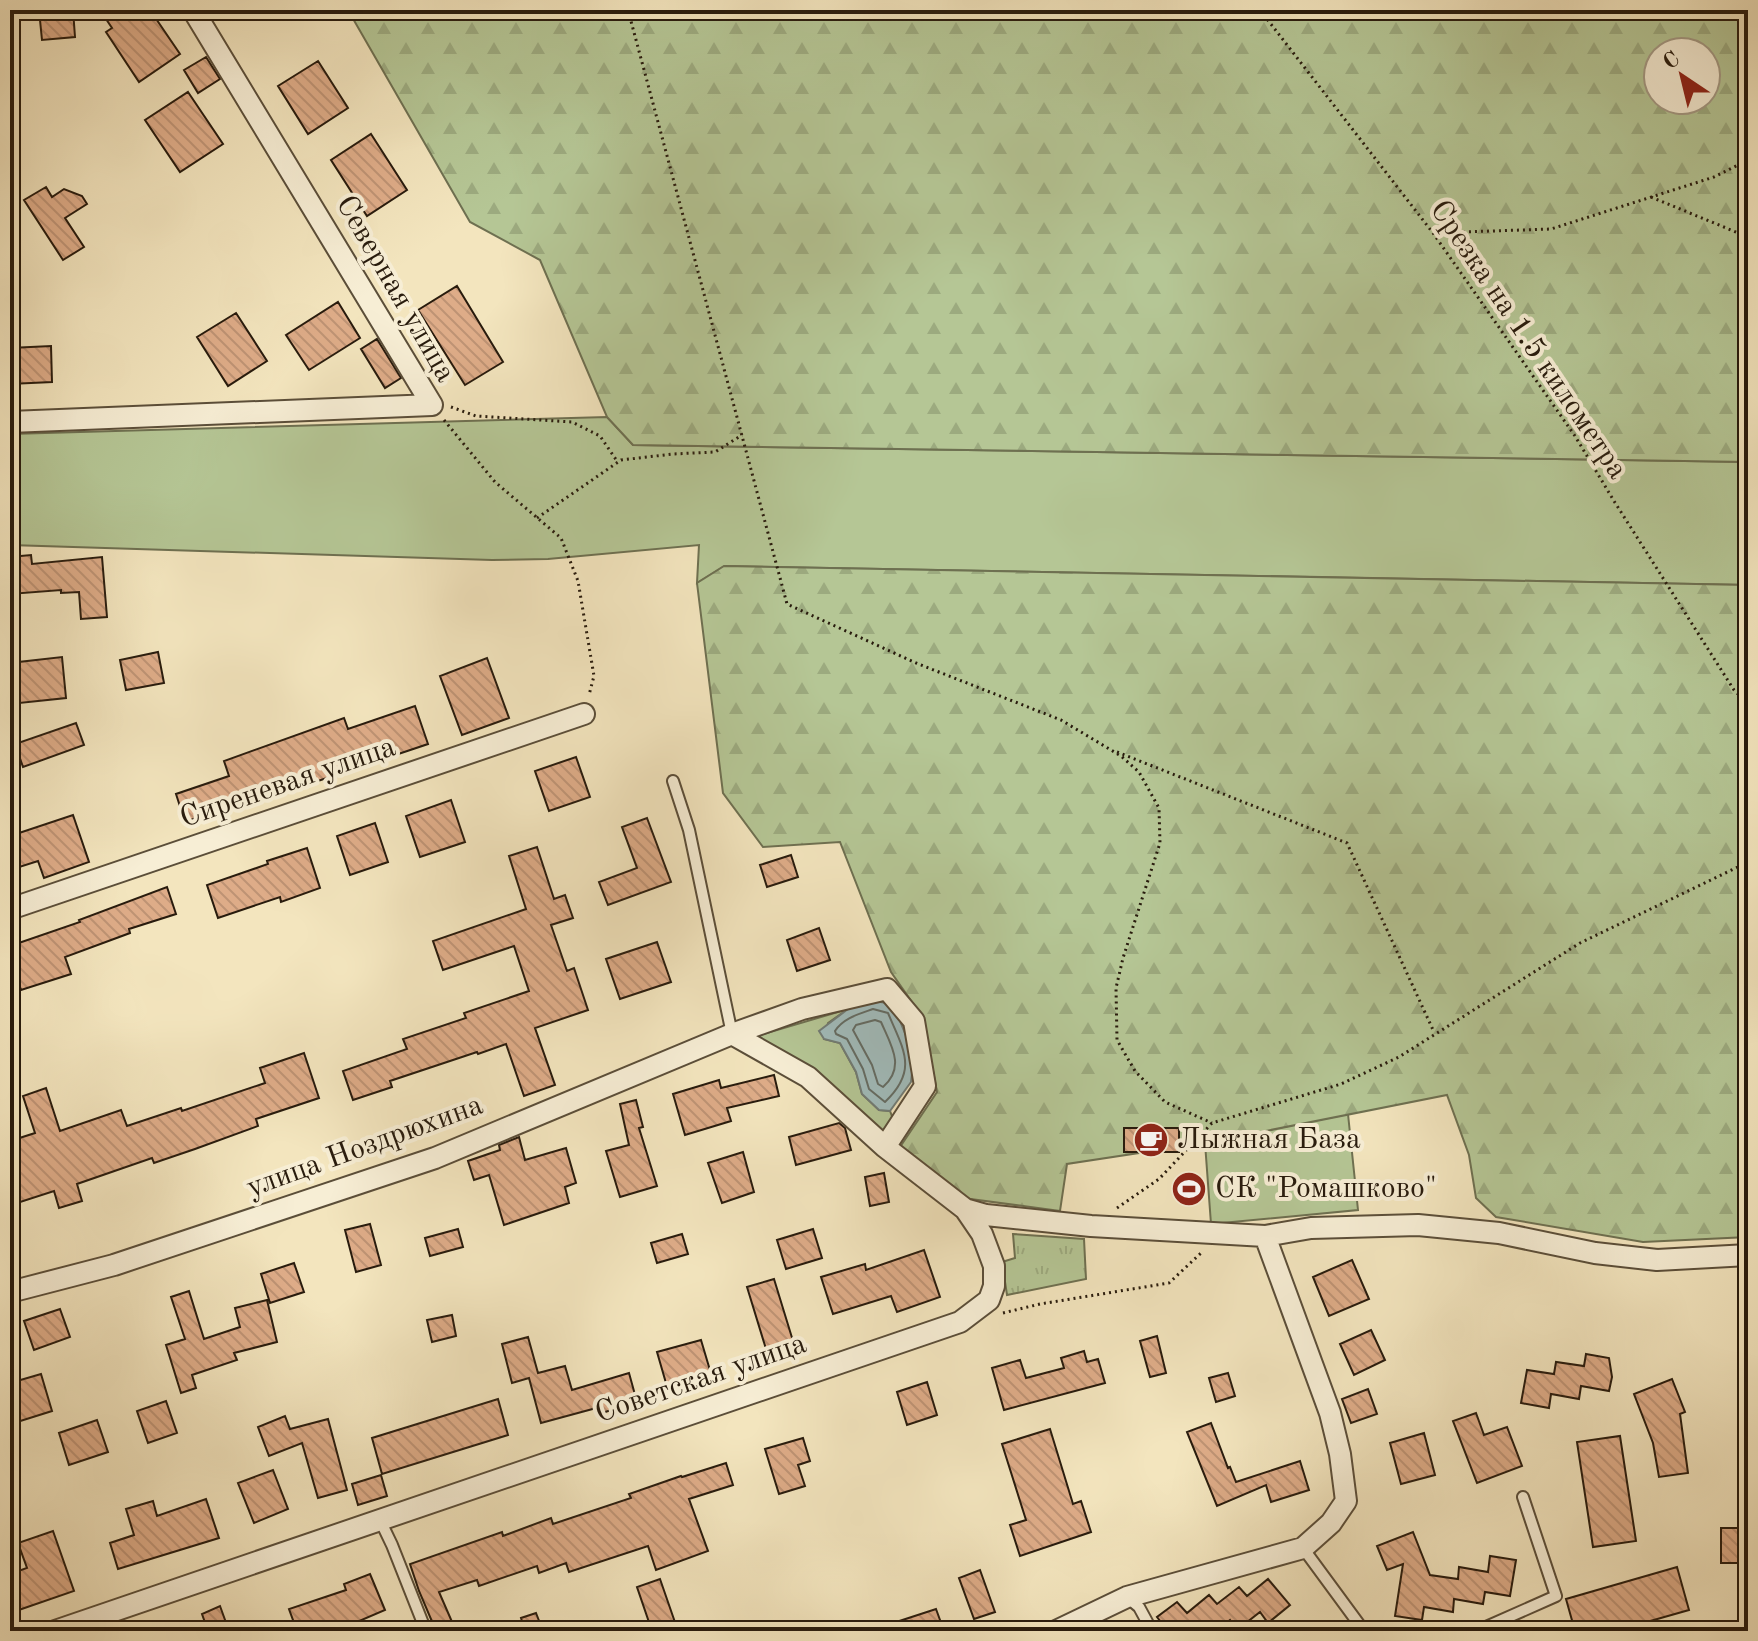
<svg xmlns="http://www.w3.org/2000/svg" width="1758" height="1641" viewBox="0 0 1758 1641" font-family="'Old Standard TT',serif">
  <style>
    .green { fill: #b5c695; stroke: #6e7051; stroke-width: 2 }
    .forest { fill: url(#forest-firs); stroke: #6e7051; stroke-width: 2; fill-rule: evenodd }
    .park { fill: url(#park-tufts); stroke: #6e7051; stroke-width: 2 }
    .water { fill: #a1bcbc; stroke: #717c76; stroke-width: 2 }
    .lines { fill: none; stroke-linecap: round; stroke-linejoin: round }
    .shore { stroke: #646c64; stroke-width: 2 }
    .building { fill: url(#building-back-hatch); stroke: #281b0d; stroke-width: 2 }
    .lane-casing { stroke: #5b4e39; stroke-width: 14 }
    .street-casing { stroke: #5b4e39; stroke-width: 24 }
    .path { stroke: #281b0d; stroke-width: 3; stroke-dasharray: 2 4; stroke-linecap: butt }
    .lane { stroke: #f7eed5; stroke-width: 10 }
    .street { stroke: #f7eed5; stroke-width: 20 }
    .labels { text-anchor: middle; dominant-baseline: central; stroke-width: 8; stroke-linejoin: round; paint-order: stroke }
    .street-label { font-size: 30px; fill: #281b0d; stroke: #f7eed5 }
    .poi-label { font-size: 30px; fill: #281b0d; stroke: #f7eed5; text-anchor: start }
  </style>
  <defs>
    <pattern id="forest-firs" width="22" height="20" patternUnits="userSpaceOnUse" patternTransform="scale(2)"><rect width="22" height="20" fill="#b5c695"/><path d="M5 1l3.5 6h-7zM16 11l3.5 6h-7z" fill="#9caa7f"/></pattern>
    <pattern id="park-tufts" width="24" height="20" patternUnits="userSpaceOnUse" patternTransform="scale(2)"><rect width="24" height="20" fill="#b5c695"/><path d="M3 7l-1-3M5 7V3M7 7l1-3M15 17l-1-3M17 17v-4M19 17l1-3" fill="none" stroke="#9caa7f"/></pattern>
    <pattern id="building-back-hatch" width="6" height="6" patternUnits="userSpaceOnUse" patternTransform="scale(2)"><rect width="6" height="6" fill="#deac88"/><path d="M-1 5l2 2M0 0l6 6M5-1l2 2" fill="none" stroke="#be9374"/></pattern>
  </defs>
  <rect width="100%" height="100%" fill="#f3e5be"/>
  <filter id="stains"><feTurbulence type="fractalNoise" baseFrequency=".0025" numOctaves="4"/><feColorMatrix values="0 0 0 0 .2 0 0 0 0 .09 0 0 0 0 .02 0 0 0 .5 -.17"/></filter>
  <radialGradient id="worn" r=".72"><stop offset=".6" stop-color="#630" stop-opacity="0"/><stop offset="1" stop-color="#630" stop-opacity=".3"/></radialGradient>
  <!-- green -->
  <path class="green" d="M607,417L633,445L1748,462V585L725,566L697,583L699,545L548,559L492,560L10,545V434Z
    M848,1009L828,1023L824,1039L840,1043L856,1072L862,1094L879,1110L890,1111L893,1119L883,1133L747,1039Z
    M1348,1114L1358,1210L1211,1224L1205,1143Z"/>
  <!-- forest -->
  <path class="forest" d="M348,10H1748V462L633,445L607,417L540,260L470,222ZM1658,52H1706V100H1658Z
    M724,566L1748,585V1237L1643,1242L1496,1217L1476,1198L1469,1155L1447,1095L1205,1143L1067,1164L1060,1211L963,1198L900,1147L937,1092L923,1018L891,972L840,842L763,847L723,793L697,583Z"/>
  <!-- park -->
  <path class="park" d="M1013,1234L1084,1239L1086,1279L1007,1295L1002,1262L1015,1258Z"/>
  <!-- water -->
  <path class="water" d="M874,1001L893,1004L914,1055L911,1082L890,1111L879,1110L862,1094L856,1072L840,1043L824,1039L819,1031L848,1009Z"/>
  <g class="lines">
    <!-- shore -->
    <path class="shore" d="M873,1009L888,1013C903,1049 919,1070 885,1102L869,1089L863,1069L847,1039L836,1034L835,1031C843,1018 859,1014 873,1009Z
      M875,1020L881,1022C891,1045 906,1067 883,1087L878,1084L872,1065L853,1030L856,1025Z"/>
  </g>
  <!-- building -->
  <path class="building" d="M39,10H73L75,37L42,40Z
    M100,10H150L180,54L139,82L106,32L112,28Z
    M206,57L220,79L198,93L184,70Z
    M318,61L348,108L308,134L278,86Z
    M188,92L223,144L180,172L145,120Z
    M371,134L407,190L367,216L331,160Z
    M46,187L52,197L64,189L82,196L87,204L65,218L84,247L63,260L24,200Z
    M457,286L503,362L465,385L418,310Z
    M338,302L360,338L309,370L286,335Z
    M236,313L267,361L228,386L197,337Z
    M377,339L401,378L385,388L361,349Z
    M51,346L52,382L10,384V348Z
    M31,555L32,564L102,557L107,617L81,619L79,592L61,593V590L10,594V557Z
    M158,652L164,683L126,690L120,660Z
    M62,657L66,698L10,704V663Z
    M487,658L509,718L462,735L440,676Z
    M415,706L428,744L312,783L310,778L185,822L176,794L229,776L224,761L344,718L348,729Z
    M76,723L84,745L23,767L15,744Z
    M576,757L590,797L549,811L535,771Z
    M451,800L465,842L420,857L406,816Z
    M73,815L89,862L44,878L38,861L10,870V836Z
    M647,818L671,882L608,905L599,882L637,868L622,827Z
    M375,823L388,862L350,875L337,836Z
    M537,847L554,899L565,895L573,918L551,925L567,971L574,968L588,1010L535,1028L555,1085L524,1096L506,1044L478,1054L477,1052L390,1081L392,1087L353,1100L343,1071L407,1049L403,1039L466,1018L464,1013L529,991L514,946L443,970L433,941L526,909L509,856Z
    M307,848L320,888L281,902L280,897L218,918L207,885L268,864L267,861Z
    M791,855L798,877L767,887L760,865Z
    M167,887L176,914L129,929L130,933L65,957L71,974L21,990L10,957V946L80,922L79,920Z
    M819,928L830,960L797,971L787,940Z
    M657,942L671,982L620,999L606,959Z
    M304,1053L319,1098L256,1119L258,1126L195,1149L154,1163L152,1158L77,1184L82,1201L59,1208L54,1191L14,1204L10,1190V1141L35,1133L23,1096L46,1088L60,1131L121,1110L127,1126L181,1108L182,1111L265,1083L260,1068Z
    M774,1075L779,1096L727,1108L731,1121L685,1135L673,1094L719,1080L721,1088Z
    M636,1100L643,1127L639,1128L657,1186L620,1197L606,1151L629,1145L620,1104Z
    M839,1123L845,1128L851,1150L796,1165L789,1137Z
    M1124,1128H1179V1152H1124Z
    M519,1137L525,1160L566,1148L576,1183L565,1187L569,1203L504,1225L489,1175L474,1180L468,1161L500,1150L499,1145Z
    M743,1152L754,1192L722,1203L708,1163Z
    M884,1173L889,1202L870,1206L865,1177Z
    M370,1224L381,1265L356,1272L345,1230Z
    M458,1229L463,1247L430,1256L425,1238Z
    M813,1229L822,1258L786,1269L777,1240Z
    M682,1234L688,1254L657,1263L651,1243Z
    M924,1250L940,1297L897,1312L891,1296L833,1314L821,1277L865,1264L866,1270Z
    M1352,1260L1369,1299L1329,1316L1313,1277Z
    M294,1263L304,1292L270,1303L261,1274Z
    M774,1279L793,1341L766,1349L747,1287Z
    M189,1291L204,1339L240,1327L235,1308L267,1300L277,1342L234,1353L237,1360L192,1375L196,1388L181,1393L166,1345L185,1339L171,1297Z
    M60,1309L70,1337L34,1350L24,1321Z
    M452,1315L456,1336L432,1342L427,1320Z
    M1371,1330L1385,1360L1354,1375L1340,1344Z
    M1157,1336L1166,1373L1150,1377L1140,1341Z
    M528,1337L538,1373L565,1366L572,1390L629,1373L637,1402L602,1413L600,1407L541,1423L529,1378L512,1383L502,1344Z
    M701,1340L712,1377L668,1390L657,1352Z
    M1084,1351L1087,1362L1098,1359L1105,1383L1004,1410L992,1368L1020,1360L1026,1378L1064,1368L1061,1358Z
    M1586,1354L1609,1358L1612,1377L1609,1391L1581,1386L1579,1399L1551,1394L1549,1408L1521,1403L1527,1370L1554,1374L1556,1362L1584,1366Z
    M1228,1373L1235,1396L1216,1402L1209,1378Z
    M41,1374L52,1411L14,1423L10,1409V1383Z
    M1672,1379L1685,1412L1680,1414L1688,1473L1659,1477L1653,1443L1634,1394Z
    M927,1382L937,1415L907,1425L897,1392Z
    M1368,1389L1377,1414L1351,1423L1342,1399Z
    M498,1399L508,1435L382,1474L372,1438Z
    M166,1401L177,1433L148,1443L137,1411Z
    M1476,1413L1484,1435L1507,1427L1522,1466L1477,1483L1453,1421Z
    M285,1416L290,1429L328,1419L347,1490L318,1498L302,1443L269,1456L258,1427Z
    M97,1420L108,1452L69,1465L59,1433Z
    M1211,1423L1228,1468L1230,1467L1236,1482L1300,1461L1309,1490L1271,1502L1266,1485L1217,1506L1187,1432Z
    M1050,1429L1073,1504L1081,1501L1091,1532L1020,1556L1010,1525L1026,1520L1002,1444Z
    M1424,1433L1435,1475L1401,1484L1390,1443Z
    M1620,1436L1636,1541L1593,1547L1577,1442Z
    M803,1438L810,1461L798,1465L805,1486L779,1494L765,1449Z
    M726,1463L733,1485L689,1499L708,1551L656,1570L648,1546L569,1572L566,1563L539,1573L537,1566L479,1586L477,1580L439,1592L456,1631H436L419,1591L410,1564L502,1532L503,1536L551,1518L553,1524L631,1498L629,1494L681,1476L682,1477Z
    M273,1470L288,1509L254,1523L238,1483Z
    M381,1475L387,1496L358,1505L352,1484Z
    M206,1499L219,1538L118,1569L110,1543L134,1535L126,1509L153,1501L157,1516Z
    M1721,1528H1748V1563H1721Z
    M53,1531L74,1591L10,1613V1574L27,1568L18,1543Z
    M1413,1532L1430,1575L1458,1579L1459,1567L1488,1572L1490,1556L1516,1560L1510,1596L1485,1592L1483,1604L1454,1599L1453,1612L1424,1607L1422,1620L1395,1616L1403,1564L1387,1570L1377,1546Z
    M1677,1567L1689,1610L1615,1631H1575L1566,1599Z
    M980,1570L995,1612L974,1619L959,1578Z
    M370,1574L385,1610L345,1627L346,1631H297L289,1609L346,1590L344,1584Z
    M660,1579L678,1631H652L637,1587Z
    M1268,1579L1290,1605L1268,1623L1260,1612L1237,1630L1230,1620L1217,1631H1168L1157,1617L1177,1602L1187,1613L1209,1595L1217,1604L1239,1587L1247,1596Z
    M220,1606L229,1631H208L202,1614Z
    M936,1609L944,1631H879L878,1628Z
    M536,1613L543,1631H525L521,1618Z"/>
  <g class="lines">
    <!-- lane casing -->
    <g class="lane-casing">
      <path id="lane" d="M673,781L689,830L732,1034
        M380,1520L392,1545L426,1631
        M1303,1548L1364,1631
        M1127,1597L1139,1607L1152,1631
        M1477,1631L1556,1596L1523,1497"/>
    </g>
    <!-- street casing -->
    <g class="street-casing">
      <path id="street" d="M10,422L432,405L193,10
        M10,909L584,714
        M965,1209L986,1215L1091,1226L1265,1236L1330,1413L1340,1454L1346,1501L1331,1523L1303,1548L1127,1597L1056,1631
        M1265,1236L1311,1228L1418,1225L1499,1233L1595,1253L1657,1260L1748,1255
        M10,1292L114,1265L435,1158L732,1034L802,1009L887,989L914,1021L925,1086L885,1147
        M55,1631L960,1322L989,1300L994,1286V1266L982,1234L965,1209L885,1147L808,1077L732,1034"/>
    </g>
    <!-- path -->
    <path class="path" d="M628,10L787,604L916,663L1061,720L1121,756L1139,772L1159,808L1160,843L1123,958L1116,988L1117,1040L1135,1071L1165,1102L1212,1123
      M1260,10L1433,233L1575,436L1614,501L1734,690L1748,704
      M1651,197L1748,237
      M1433,233L1551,229L1714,177L1748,160
      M451,407L476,416L572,422L600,436L617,461
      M444,420L495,482L561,538L578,581L594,676L589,695
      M537,518L621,460L673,454L715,452L742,435
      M1117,752L1347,843L1434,1032
      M1117,1208L1159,1179L1212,1123L1341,1084L1399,1057L1580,943L1742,865L1748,860
      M1003,1313L1040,1304L1169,1283L1201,1253"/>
    <!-- lane -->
    <use href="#lane" class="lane"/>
    <!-- street -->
    <use href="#street" class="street"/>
  </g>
  <!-- icons -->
  <defs>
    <g id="cafe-disc" transform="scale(1.8)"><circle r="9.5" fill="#8f2418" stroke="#f7eed5"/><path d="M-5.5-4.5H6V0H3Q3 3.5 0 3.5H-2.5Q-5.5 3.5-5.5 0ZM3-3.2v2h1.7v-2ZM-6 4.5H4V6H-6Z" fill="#fff"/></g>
    <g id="stadium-disc" transform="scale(1.8)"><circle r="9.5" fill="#8f2418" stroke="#f7eed5"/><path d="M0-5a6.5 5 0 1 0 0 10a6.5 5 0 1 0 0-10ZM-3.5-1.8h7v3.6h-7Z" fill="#fff"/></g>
  </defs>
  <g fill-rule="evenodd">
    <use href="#cafe-disc" x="1151" y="1140"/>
    <use href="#stadium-disc" x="1189" y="1189"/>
  </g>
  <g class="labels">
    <!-- street labels -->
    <g class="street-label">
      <text transform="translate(395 289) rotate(60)">Северная улица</text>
      <text transform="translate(1528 340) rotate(56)">Срезка на 1.5 километра</text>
      <text transform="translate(288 783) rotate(-19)">Сиреневая улица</text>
      <text transform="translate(365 1147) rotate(-20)">улица Ноздрюхина</text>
      <text transform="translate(701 1379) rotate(-19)">Советская улица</text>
    </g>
    <!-- poi labels -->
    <g class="poi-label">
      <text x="1177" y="1140">Лыжная База</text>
      <text x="1215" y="1189">СК "Ромашково"</text>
    </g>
  </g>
  <!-- margin -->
  <rect width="1758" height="1641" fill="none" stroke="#f3e5be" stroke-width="40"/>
  <rect x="12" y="12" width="1734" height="1617" fill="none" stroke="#281b0d" stroke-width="4"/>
  <rect x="20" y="20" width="1718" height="1601" fill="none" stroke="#281b0d" stroke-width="2"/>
  <!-- north arrow -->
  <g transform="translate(1682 76) rotate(325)"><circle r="38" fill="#f7eed5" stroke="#a49a85" stroke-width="2"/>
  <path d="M0-6L14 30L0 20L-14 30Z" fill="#8f2418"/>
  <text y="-12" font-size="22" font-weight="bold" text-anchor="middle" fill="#281b0d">С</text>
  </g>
  <rect width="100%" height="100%" filter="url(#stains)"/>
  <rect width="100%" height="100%" fill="url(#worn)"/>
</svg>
